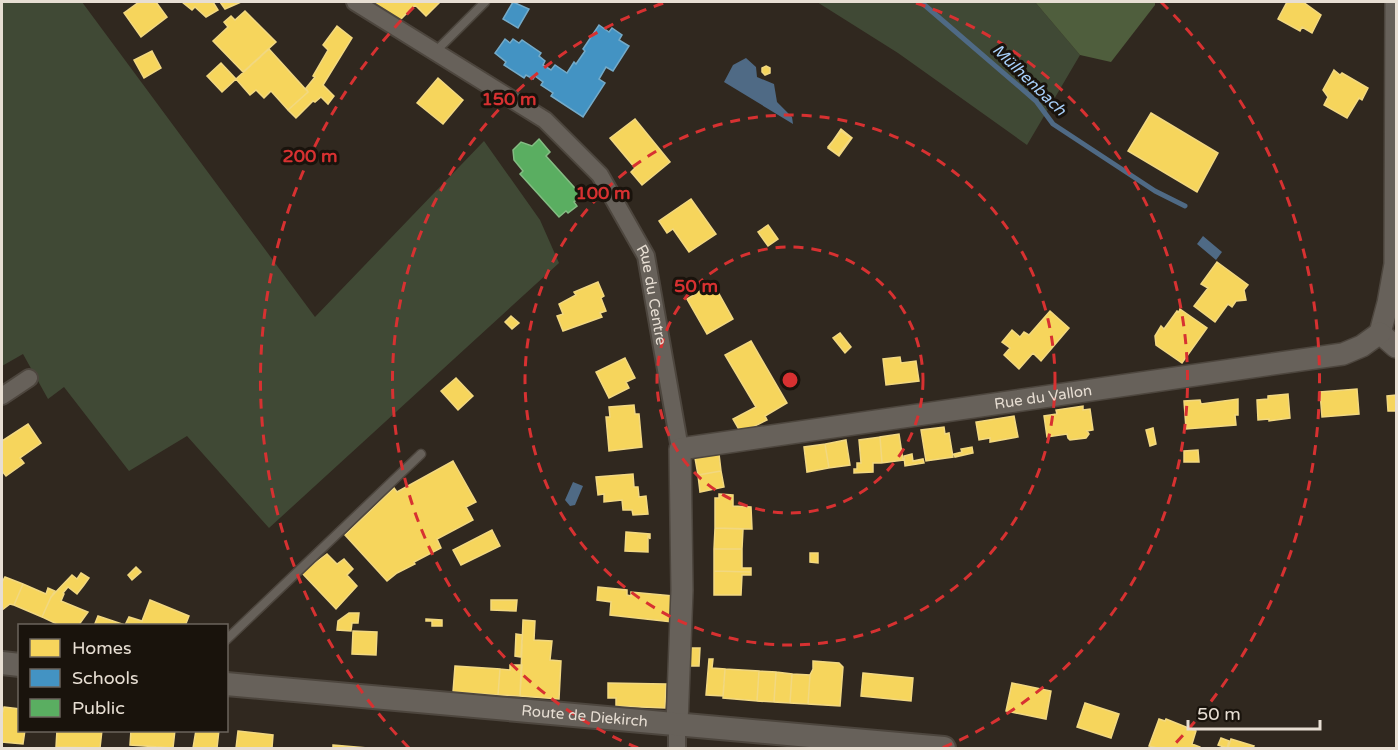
<svg xmlns="http://www.w3.org/2000/svg" width="1398" height="750" viewBox="0 0 1398 750" font-family="'Varela Round',sans-serif">
  <style>
    .green { fill: #404935 }
    .forest { fill: #4f5e3d }
    .water { fill: #4f6a85 }
    .homes { fill: #f6d55c; stroke: #f2d880; stroke-width: 1.5 }
    .schools { fill: #4393c3; stroke: #74aac8; stroke-width: 1.5 }
    .public { fill: #5aae61; stroke: #84bc83; stroke-width: 1.5 }
    .lines { fill: none; stroke-linecap: round; stroke-linejoin: round }
    .stream { stroke: #4f6a85; stroke-width: 5 }
    .service-casing { stroke: #4d463e; stroke-width: 11 }
    .minor-casing { stroke: #4d463e; stroke-width: 20 }
    .tertiary-casing { stroke: #4d463e; stroke-width: 24 }
    .secondary-casing { stroke: #4d463e; stroke-width: 26 }
    .service { stroke: #67615a; stroke-width: 8 }
    .minor { stroke: #67615a; stroke-width: 16 }
    .tertiary { stroke: #67615a; stroke-width: 21 }
    .secondary { stroke: #67615a; stroke-width: 22 }
    .ring { fill: none; stroke: #d73131; stroke-width: 3; stroke-dasharray: 10 8 }
    .labels { text-anchor: middle; dominant-baseline: central; stroke-width: 6; stroke-linejoin: round; paint-order: stroke }
    .street-label { font-size: 15px; fill: #e7ded3; stroke: #19130c }
    .water-label { font-size: 16px; font-style: italic; fill: #a8d0fa; stroke: #19130c }
    .centre { fill: #d73131; stroke: #19130c; stroke-width: 3 }
    .ring-label { font-size: 18px; text-anchor: middle; font-weight: bold; fill: #d73131; stroke: #19130c; stroke-width: 6; stroke-linejoin: round; paint-order: stroke }
  </style>
  <rect width="100%" height="100%" fill="#30281f"/>
  <!-- green -->
  <path class="green" d="M2,2H82L315,317L484,141L540,220L559,263L269,528L187,436L129,471L64,387L48,399L23,354L2,366Z
    M817,2H1035L1080,55L1027,145L898,53Z"/>
  <!-- forest -->
  <path class="forest" d="M1035,2H1155V5L1111,62L1080,55Z"/>
  <!-- water -->
  <path class="water" d="M746,58L756,67L757,77L774,84L777,102L792,117L793,124L724,82L733,65Z
    M1203,236L1222,252L1216,260L1197,244Z
    M573,482L583,486L575,505L570,506L565,500Z"/>
  <!-- homes -->
  <path class="homes" d="M139,2H156L167,17L141,37L124,13Z
    M182,2H213L218,10L206,17L195,7L192,10Z
    M220,2H241L225,9Z
    M373,2H440L426,16L415,5L398,22Z
    M1287,2H1303L1321,15L1312,33L1302,27L1300,31L1278,19Z
    M245,11L276,42L243,72L213,41L228,27L224,22L231,16L235,20Z
    M337,26L352,38L323,85L334,96L328,104L321,97L315,102L313,101L296,118L288,110L308,92L306,88L315,77L313,76L328,50L323,45Z
    M269,49L308,92L288,110L271,91L264,98L256,90L250,95L236,79Z
    M152,51L161,68L144,78L134,60Z
    M221,63L236,79L222,92L207,76Z
    M766,66L770,68V73L765,75L762,72V68Z
    M1334,70L1340,75L1342,73L1368,88L1362,100L1359,98L1347,118L1324,105L1328,97L1323,90Z
    M438,78L463,100L443,124L417,103Z
    M1151,113L1218,153L1197,192L1128,151Z
    M635,119L670,162L642,185L631,172L635,168L610,138Z
    M841,129L852,138L839,156L828,148Z
    M841,131L851,138L838,155L828,147Z
    M691,199L716,234L689,252L673,229L667,233L659,221Z
    M768,225L778,239L768,246L758,232Z
    M1217,262L1248,285L1244,290L1246,300L1236,301L1232,307L1228,304L1215,322L1194,306L1208,288L1201,284Z
    M598,282L604,296L601,298L606,311L600,313L602,317L563,331L557,316L563,314L559,304L576,295L574,292Z
    M713,283L733,319L707,334L687,299Z
    M1180,309L1207,328L1182,363L1156,345L1155,336L1161,326L1164,329L1177,311L1179,312Z
    M1050,311L1069,328L1041,361L1033,353L1019,369L1004,355L1010,348L1002,342L1012,330L1020,337L1024,332L1029,335Z
    M511,316L519,323L512,329L505,322Z
    M840,333L851,347L845,353L833,338Z
    M751,341L787,403L765,416L767,420L741,433L733,419L756,407L725,355Z
    M900,357L901,363L916,361L919,381L886,385L883,359Z
    M625,358L635,378L626,382L629,388L609,398L596,372Z
    M456,378L473,396L458,410L441,391Z
    M1357,389L1359,414L1322,417L1320,392Z
    M1288,394L1290,418L1269,421V419L1258,420L1257,400L1268,399V396Z
    M1396,395V411H1388L1387,396Z
    M1238,399V415H1235L1236,425L1186,429L1184,401L1200,400L1201,404Z
    M634,405L635,414H639L642,447L609,451L606,417H610L609,407Z
    M1083,406V410L1090,409L1093,430L1087,431L1089,434L1086,438L1070,440L1068,438L1067,434L1047,437L1044,416L1057,414L1056,410Z
    M1014,416L1018,437L990,442V438L979,440L976,422Z
    M28,424L41,443L20,458L24,463L6,476L2,471V441Z
    M944,427L945,434L949,433L953,457L926,461L921,430Z
    M1153,428L1156,444L1150,446L1146,430Z
    M899,434L903,460L882,463L880,437Z
    M880,437L882,463H873V472L854,473V469H857V463H861L859,440Z
    M846,440L850,465L829,468L825,444Z
    M825,444L829,468L807,472L804,447Z
    M972,447L973,453L955,457L954,454L962,452L961,449Z
    M1198,450L1199,462H1184V451Z
    M719,454L721,471L698,475L695,458Z
    M912,454L913,461L923,459L924,463L905,466L904,456Z
    M453,461L476,502L466,507L473,520L437,539L441,548L414,562L415,564L397,573L387,581L345,535L394,488L397,492Z
    M721,471L724,487L700,492L698,475Z
    M633,474L634,487H638L639,497L646,496L648,514L633,515L632,510H623L622,500L604,502V494L598,495L596,477Z
    M719,494L733,495V506L751,507L752,529L715,528V498H719Z
    M715,528L743,529L742,549H714Z
    M492,530L500,546L461,565L453,550Z
    M626,532L650,534V539L648,535V552L625,551Z
    M714,549H742V568H751V572L714,571Z
    M810,553H818V563L810,562Z
    M327,554L337,564L344,559L353,569L347,575L357,586L336,609L302,573Z
    M136,567L141,572L132,580L128,575Z
    M714,571L751,572V575H742L741,595H714Z
    M81,573L89,578L84,585L77,594L68,587L63,593L64,594L61,601L88,612L78,626H61L42,617L51,597L72,575L77,579Z
    M5,577L23,584L14,605L10,604L2,610V582Z
    M23,584L46,594L48,588L55,591L51,597L42,617L14,605Z
    M598,587L627,590V595L631,596V592L673,596L672,622L610,615L611,602L597,600Z
    M150,600L189,616L185,626H94L98,616L125,625L129,617L142,621Z
    M491,600H517L516,611L491,610Z
    M349,613H359L358,623H352L351,631L337,630L338,621Z
    M426,619L442,620V626H432V621H426Z
    M523,620L535,621L534,640L552,641L550,660L561,661L559,699L520,696Z
    M353,631L377,632L376,655L352,654Z
    M516,634L522,635L521,657L515,656Z
    M690,648H700L699,666H689Z
    M709,659H713L712,668L725,669L723,696L706,695Z
    M813,661L839,663L843,667L840,706L808,704L810,675L813,669Z
    M510,665H522L520,696L498,695L500,669L510,670Z
    M455,666L500,669L498,695L453,692Z
    M725,669L759,671L757,701L723,698Z
    M759,671L776,672L774,702L757,701Z
    M776,672L792,674L790,703L774,702Z
    M863,673L913,678L911,701L861,696Z
    M792,674L810,675L808,704L790,703Z
    M608,683L666,684L665,708L616,706V698H608Z
    M1012,683L1051,691L1046,719L1006,711Z
    M1085,703L1119,714L1111,738L1077,727Z
    M4,707L20,709V730H25L23,744L2,742V710L3,711Z
    M1159,719L1165,721L1166,719L1196,731L1192,744L1200,747V748H1157L1149,746Z
    M57,730H102L100,748L56,747Z
    M131,730H175L173,748L130,745Z
    M196,730H219L217,748H193Z
    M238,731L273,735L272,748H236Z
    M1221,738L1229,741L1227,748L1218,745Z
    M1231,739L1254,746L1253,748H1228Z
    M333,745L368,748H333Z"/>
  <!-- schools -->
  <path class="schools" d="M513,2L529,9L518,28L503,19Z
    M599,25L609,32L612,28L622,35L619,40L629,46L613,71L606,67L599,79L605,83L583,117L551,96L553,93L541,85L543,82L535,76L533,79L526,75L524,78L504,65L506,62L495,53L505,39L510,43L513,39L519,43L522,40L541,53L539,56L545,61L543,65L551,70L555,65L567,73L574,62L576,64L585,51L583,49Z"/>
  <!-- public -->
  <path class="public" d="M539,139L550,152L546,156L582,196L574,202L577,206L568,213L566,211L559,217L520,174L523,171L514,160L513,150L521,142L532,146Z"/>
  <g class="lines">
    <!-- stream -->
    <path class="stream" d="M921,2L1036,101L1053,124L1155,191L1185,206"/>
    <!-- service casing -->
    <g class="service-casing">
      <path id="service" d="M436,51L485,2
        M226,640L421,454"/>
    </g>
    <!-- minor casing -->
    <g class="minor-casing">
      <g id="minor">
        <path id="s1" d="M355,2L545,120L600,175L646,256L680,449"/>
        <path d="M2,396L29,378"/>
        <path d="M677,724V748"/>
      </g>
    </g>
    <!-- tertiary casing -->
    <g class="tertiary-casing">
      <g id="tertiary">
        <path d="M1380,333L1388,303L1395,264L1396,2"/>
        <path d="M1380,333L1396,347"/>
        <path id="s2" d="M677,724L682,590L680,449L1343,354L1362,346L1380,333"/>
      </g>
    </g>
    <!-- secondary casing -->
    <g class="secondary-casing">
      <g id="secondary">
        <path d="M2,663L20,665"/>
        <path id="s3" d="M226,684L944,748"/>
      </g>
    </g>
    <!-- service -->
    <use href="#service" class="service"/>
    <!-- minor -->
    <use href="#minor" class="minor"/>
    <!-- tertiary -->
    <use href="#tertiary" class="tertiary"/>
    <!-- secondary -->
    <use href="#secondary" class="secondary"/>
  </g>
  <!-- distance rings -->
  <g class="ring">
    <circle cx="790" cy="380" r="133"/>
    <circle cx="790" cy="380" r="265"/>
    <path d="M638 748A398 398 0 0 1 664 3M916 3A398 398 0 0 1 942 748"/>
    <path d="M409 748A530 530 0 0 1 419 2M1161 2A530 530 0 0 1 1171 748"/>
  </g>
  <g class="labels">
    <!-- street labels -->
    <g class="street-label">
      <text stroke="none"><textPath href="#s1" startOffset="434">Rue du Centre</textPath></text>
      <text stroke="none"><textPath href="#s2" startOffset="642">Rue du Vallon</textPath></text>
      <text stroke="none"><textPath href="#s3" startOffset="360">Route de Diekirch</textPath></text>
    </g>
    <!-- water labels -->
    <g class="water-label">
      <text transform="translate(1029 80) rotate(44)">Mülhenbach</text>
    </g>
  </g>
  <circle cx="790" cy="380" r="9" class="centre"/>
  <g class="ring-label">
    <text x="509" y="105">150 m</text>
    <text x="310" y="162">200 m</text>
    <text x="603" y="199">100 m</text>
    <text x="696" y="292">50 m</text>
  </g>
  <!-- border -->
  <rect width="1398" height="750" fill="none" stroke="#e7ded3" stroke-width="6"/>
  <!-- legend -->
  <rect x="18" y="624" width="210" height="108" fill="#19130c" stroke="#6b645c" stroke-width="1.5"/>
  <rect x="30" y="639" width="30" height="18" fill="#f6d55c" stroke="#6b645c" stroke-width="1.5"/>
  <text x="72" y="654" font-size="18" fill="#e7ded3">Homes</text>
  <rect x="30" y="669" width="30" height="18" fill="#4393c3" stroke="#6b645c" stroke-width="1.5"/>
  <text x="72" y="684" font-size="18" fill="#e7ded3">Schools</text>
  <rect x="30" y="699" width="30" height="18" fill="#5aae61" stroke="#6b645c" stroke-width="1.5"/>
  <text x="72" y="714" font-size="18" fill="#e7ded3">Public</text>
  <!-- scale -->
  <path d="M1188 720v9h132v-9" fill="none" stroke="#e7ded3" stroke-width="3"/>
  <text x="1197" y="720" font-size="18" fill="#e7ded3" stroke="#19130c" stroke-width="4.5" paint-order="stroke">50 m</text>
</svg>
